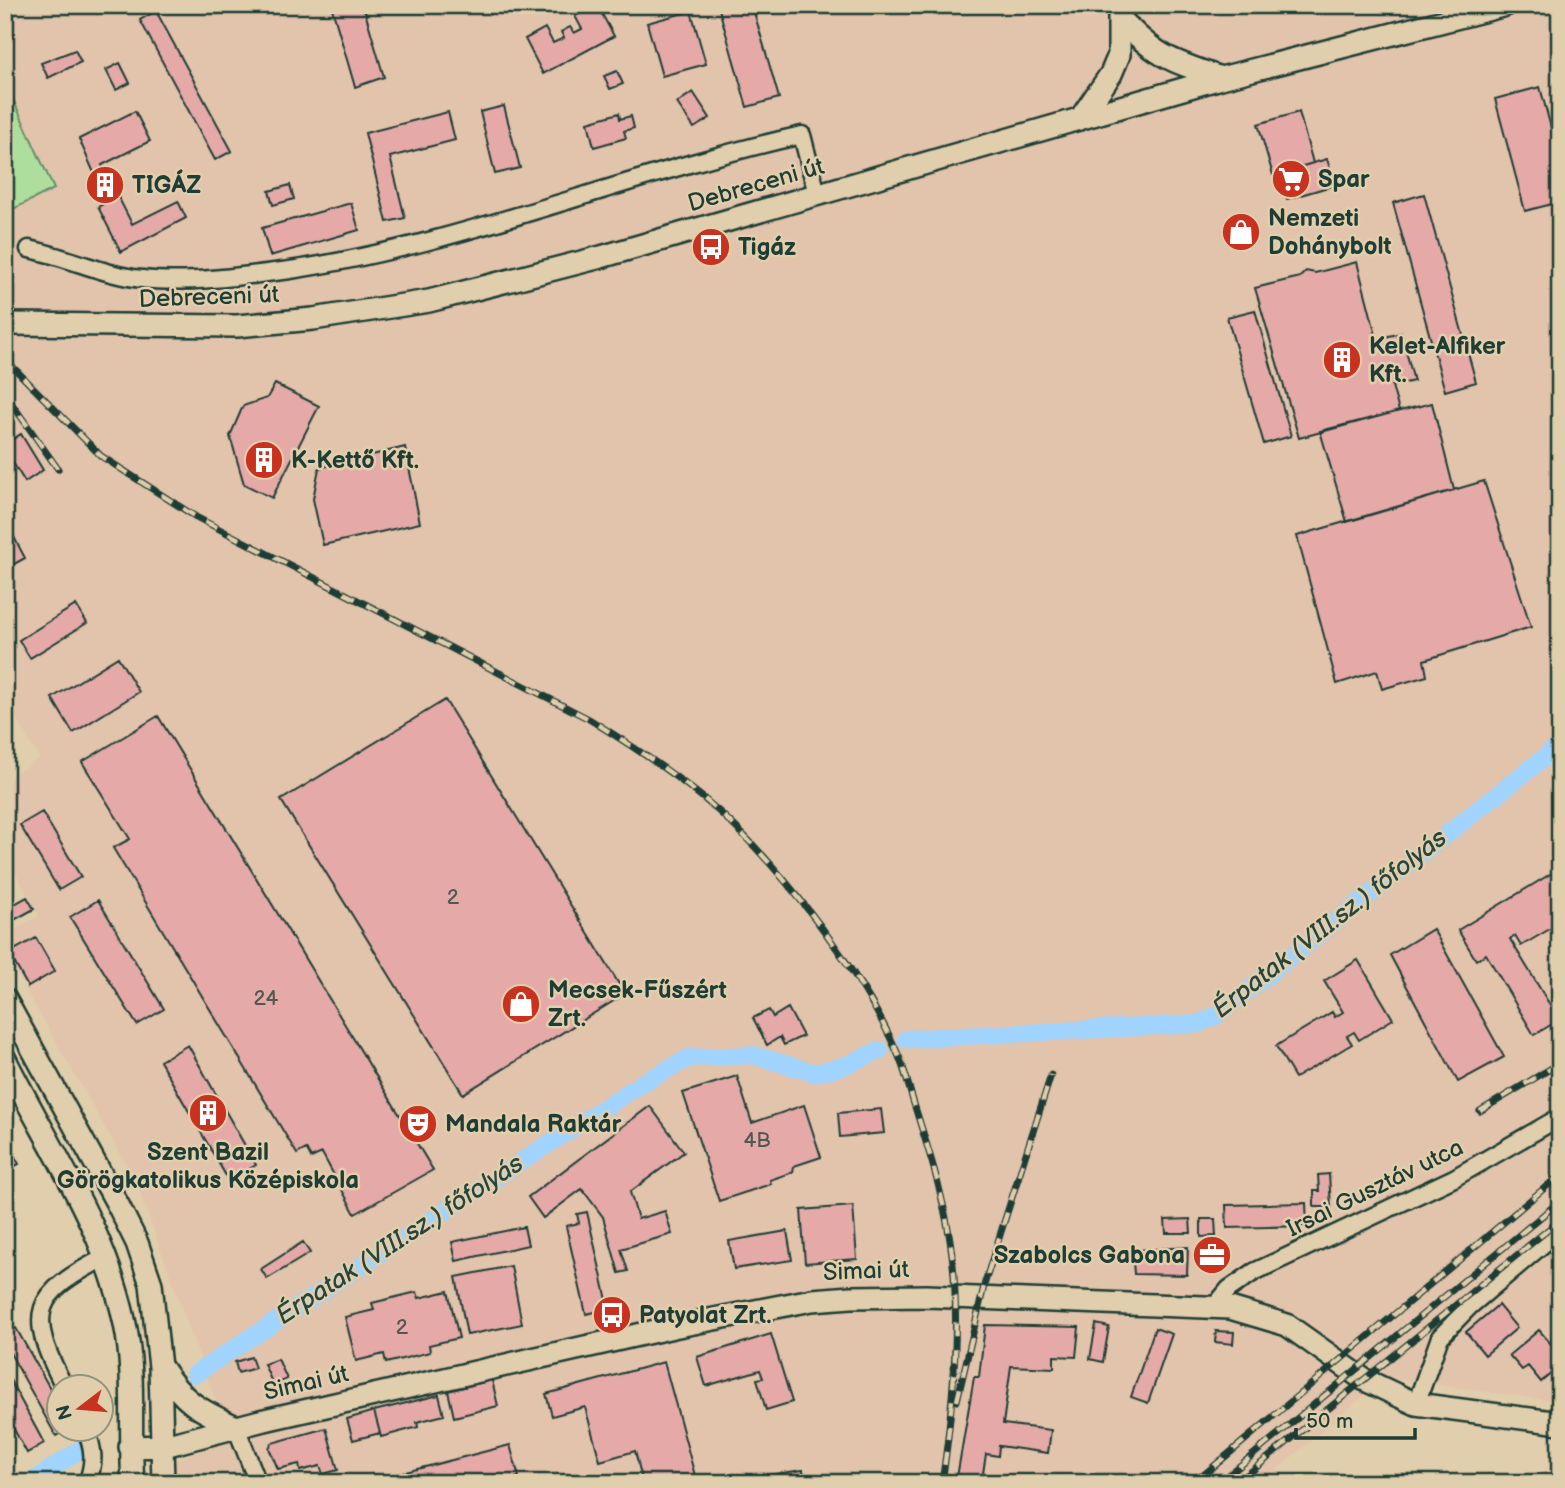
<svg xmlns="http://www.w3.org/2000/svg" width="1565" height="1488" viewBox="0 0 1565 1488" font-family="'Balsamiq Sans',sans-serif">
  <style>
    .built { fill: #e2c3ab }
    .green { fill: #aede9e; stroke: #668e69; stroke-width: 2 }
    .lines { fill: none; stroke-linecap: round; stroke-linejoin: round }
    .canal { stroke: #a0d4fe; stroke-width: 18 }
    .building { fill: #e5aaa8; stroke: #1f3d34; stroke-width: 2 }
    .minor-casing { stroke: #1f3d34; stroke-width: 21 }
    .major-casing { stroke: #1f3d34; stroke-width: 26 }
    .minor { stroke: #e1ceac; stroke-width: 16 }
    .major { stroke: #e1ceac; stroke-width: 21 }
    .rail-casing { stroke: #1f3d34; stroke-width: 7 }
    .rail { stroke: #e1ceac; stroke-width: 4.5; stroke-dasharray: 13; stroke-linecap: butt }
    .labels { text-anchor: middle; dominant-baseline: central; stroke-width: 5; stroke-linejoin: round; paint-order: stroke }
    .number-label { font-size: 21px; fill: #505851 }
    .poi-label { font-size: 24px; font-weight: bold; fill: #1f3d34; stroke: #e1ceac; text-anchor: start }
    .street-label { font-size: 24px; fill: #1f3d34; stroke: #e1ceac }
    .water-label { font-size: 26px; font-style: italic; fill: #25453e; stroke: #e1ceac }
  </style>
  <rect width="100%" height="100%" fill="#e1ceac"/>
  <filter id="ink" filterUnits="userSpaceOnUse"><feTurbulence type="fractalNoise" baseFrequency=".0143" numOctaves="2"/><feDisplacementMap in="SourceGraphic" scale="14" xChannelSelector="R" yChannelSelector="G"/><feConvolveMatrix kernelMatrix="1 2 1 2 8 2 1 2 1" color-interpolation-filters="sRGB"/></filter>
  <g filter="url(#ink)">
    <!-- built -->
    <path class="built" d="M5,5H1560V1402L1385,1377L1261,1483H173V1461L230,1440L136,1181L5,953V935L39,916L5,853V781L39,758L5,697Z"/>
    <!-- green -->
    <path class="green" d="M5,82L54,189L5,213Z"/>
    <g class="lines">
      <!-- canal -->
      <path class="canal" d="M906,1039L1198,1024L1217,1015L1560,745
        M195,1374L642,1083L689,1058L753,1055L815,1073L844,1066L880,1050
        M30,1483L84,1447"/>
    </g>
    <!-- building -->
    <path class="building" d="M331,5H363L384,77L355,87Z
      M597,5L614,36L543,74L525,39L545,28L553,43L564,38L561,32L570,27L574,33L582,29L575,16Z
      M733,5H752L779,98L747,107L719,9Z
      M156,11L232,151L215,160L140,20Z
      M691,11L706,64L662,76L647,23Z
      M75,50L81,62L48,78L41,63Z
      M120,63L130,83L116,90L106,70Z
      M617,71L623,84L610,89L604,76Z
      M1540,87L1560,161V202L1525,211L1495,99Z
      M693,92L710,118L694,128L677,103Z
      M504,106L520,168L495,174L480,112Z
      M135,111L150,141L102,165L132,224L178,201L186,218L121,252L98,207L107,202L79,139Z
      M448,112L455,140L390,157L405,218L387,222L365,133Z
      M1299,112L1313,163L1273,175L1258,124Z
      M619,113L620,119L631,116L634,128L624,131L626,138L594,147L588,122Z
      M1327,159L1335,185L1287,199L1279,173Z
      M290,185L294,199L273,205L269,191Z
      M1424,194L1476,382L1445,391L1393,203Z
      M351,203L359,230L270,256L262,228Z
      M1357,262L1377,339L1401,333L1414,381L1392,386L1399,411L1299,438L1255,288L1300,277L1306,271L1315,273Z
      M1255,310L1291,436L1264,444L1227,317Z
      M275,384L319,406L272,498L244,484L230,436L243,406L267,398Z
      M1432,403L1454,490L1347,522L1320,431Z
      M21,434L43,470L25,482L5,450V444Z
      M405,447L420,523L323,545L313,499L319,468Z
      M1484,481L1531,627L1424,660L1427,676L1382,689L1377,671L1337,684L1297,536Z
      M5,520L25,558L5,569Z
      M76,605L87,623L30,658L19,640Z
      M118,657L139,692L73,733L52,698Z
      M445,700L625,994L463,1094L281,800Z
      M158,716L433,1170L355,1214L322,1153L311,1158L306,1149L297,1154L113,848L130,839L82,762Z
      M42,812L81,877L59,890L20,825Z
      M1552,873L1560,886V923L1521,946L1515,936L1510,939L1559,1020L1534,1035L1486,954L1476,960L1458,930Z
      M27,897L34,909L5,925V909Z
      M98,900L164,1009L137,1025L70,917Z
      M1433,929L1504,1057L1458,1082L1390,955Z
      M36,938L55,971L28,987L9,953Z
      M1358,960L1393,1019L1359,1040L1354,1032L1347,1036L1352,1044L1295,1078L1276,1046L1332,1012L1335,1017L1343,1012L1324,981Z
      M788,1008L803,1036L784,1045L780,1037L767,1045L753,1018L769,1010L773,1017Z
      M188,1045L256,1165L229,1181L160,1061Z
      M737,1076L752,1123L804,1105L821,1157L794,1166L793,1172L770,1180L771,1184L719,1201L683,1093Z
      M650,1106L684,1152L630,1192L638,1219L665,1211L672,1234L621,1249L628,1271L619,1273L603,1217L582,1189L543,1218L528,1197Z
      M881,1109L884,1133L840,1137L838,1113Z
      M5,1139L19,1164L5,1171Z
      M1329,1174L1331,1207H1314V1191H1319L1318,1175Z
      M1306,1203L1307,1226L1227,1228L1226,1205Z
      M853,1206L857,1259L805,1263L801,1210Z
      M587,1212L609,1309L586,1314L566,1226L579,1223L577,1214Z
      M1190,1219L1191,1233H1166L1165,1220Z
      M1201,1219H1215L1216,1236L1201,1237Z
      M524,1227L528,1245L456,1261L452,1242Z
      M787,1231L792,1260L734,1269L729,1241Z
      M303,1242L310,1253L267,1279L261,1269Z
      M1188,1247L1187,1275L1134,1274L1133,1261H1138V1250Z
      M511,1266L522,1324L467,1335L456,1277Z
      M448,1291L459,1338L429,1345L430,1352L386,1363L384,1354L356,1361L345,1317L374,1310L372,1303L417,1292L419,1298Z
      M1498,1305L1517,1328L1485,1355L1466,1332Z
      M1096,1324L1109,1327L1103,1362L1090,1359Z
      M985,1325L1079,1327L1076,1357L1054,1356V1368L1011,1366L1003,1424L1051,1430L1048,1453L999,1446L998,1456L986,1454L982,1480L1007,1483H956L974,1377H979Z
      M16,1328L60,1406V1428H70L56,1436L5,1344V1334Z
      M1155,1328L1172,1334L1148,1403L1131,1397Z
      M1539,1330L1551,1344L1557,1339L1560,1342V1366L1541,1382L1528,1366L1522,1370L1509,1355Z
      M1216,1331L1234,1332L1233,1344L1215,1342Z
      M771,1334L792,1402L766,1410L757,1379L763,1378L760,1370L706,1386L697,1357Z
      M251,1357L255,1368L238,1373L235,1362Z
      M278,1359L287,1379L273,1385L264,1364Z
      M664,1362L697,1483H643L635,1451L600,1461L585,1407L552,1416L546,1394Z
      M5,1371L44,1443L27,1453L5,1413Z
      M492,1380L498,1406L454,1417L448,1391Z
      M439,1395L444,1415L417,1422L418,1427L381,1437L374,1411Z
      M374,1411L380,1433L353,1440L347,1419Z
      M326,1428L338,1470L323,1474L320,1466L300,1471L299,1464L278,1469L269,1448L272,1443Z
      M510,1445L519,1477L496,1483H401L398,1474Z
      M803,1470L805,1483H716Z"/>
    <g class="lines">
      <!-- minor casing -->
      <g class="minor-casing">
        <path id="minor" d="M29,249C68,257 103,275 142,279C188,284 244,276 290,270C466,244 629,173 802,135L817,194
          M1215,1306L1229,1289L1254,1272L1454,1178L1560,1117
          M64,1386C26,1313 32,1294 106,1257
          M1416,1404L1440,1337L1470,1306L1560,1230
          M236,1427L258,1483
          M85,1428C94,1448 95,1463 87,1483"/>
      </g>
      <!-- major casing -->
      <g class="major-casing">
        <path id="major" d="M1119,17C1155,57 1172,61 1221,78
          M1080,119L1111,74L1119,55V17
          M5,324L237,326L313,319L429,301L601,257L1221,78L1506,5
          M5,999L118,1205L137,1243L151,1284L160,1367L163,1483
          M5,1059C48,1146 105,1227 125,1324C136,1376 129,1430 133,1483
          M161,1367C183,1402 199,1410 236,1427
          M130,1447L164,1446L260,1421L673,1327L812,1300L851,1297L927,1296L1230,1308L1287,1325L1363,1379L1416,1404L1560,1423"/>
      </g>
      <!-- minor -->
      <use href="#minor" class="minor"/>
      <!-- major -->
      <use href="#major" class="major"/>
      <!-- rail casing -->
      <g class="rail-casing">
        <path id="rail" d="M5,359L101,456L196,517L589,719C628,743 666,768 702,797C773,855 860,969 897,1052C905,1069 909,1089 915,1107C929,1151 943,1195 950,1240C962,1316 953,1407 942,1483
          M5,394L58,469
          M1480,1111L1560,1063
          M957,1401L985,1282L1051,1075
          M1194,1483L1560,1175
          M1219,1483L1560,1201
          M1237,1483L1560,1220"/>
      </g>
      <!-- rail -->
      <use href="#rail" class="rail"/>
    </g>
  </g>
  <!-- icons -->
  <defs>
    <g id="supermarket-disc" transform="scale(2.0125)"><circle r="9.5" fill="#c8321e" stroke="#e1ceac"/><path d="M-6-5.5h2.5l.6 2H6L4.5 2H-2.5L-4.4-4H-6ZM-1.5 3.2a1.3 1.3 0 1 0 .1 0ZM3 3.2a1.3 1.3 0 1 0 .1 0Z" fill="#fff"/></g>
    <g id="building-disc" transform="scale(2.0125)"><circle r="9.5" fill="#c8321e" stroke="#e1ceac"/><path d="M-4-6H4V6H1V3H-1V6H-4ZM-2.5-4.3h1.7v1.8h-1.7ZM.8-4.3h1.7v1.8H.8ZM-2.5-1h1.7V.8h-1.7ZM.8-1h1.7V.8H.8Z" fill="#fff"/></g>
    <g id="shop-disc" transform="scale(2.0125)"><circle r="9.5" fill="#c8321e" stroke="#e1ceac"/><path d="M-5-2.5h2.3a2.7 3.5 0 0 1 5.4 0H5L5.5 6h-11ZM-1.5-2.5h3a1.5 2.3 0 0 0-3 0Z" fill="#fff"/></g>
    <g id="bus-disc" transform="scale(2.0125)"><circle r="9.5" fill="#c8321e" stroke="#e1ceac"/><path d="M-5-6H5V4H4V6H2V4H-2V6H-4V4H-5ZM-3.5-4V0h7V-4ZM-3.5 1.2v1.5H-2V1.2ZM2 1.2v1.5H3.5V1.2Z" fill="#fff"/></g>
    <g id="theatre-disc" transform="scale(2.0125)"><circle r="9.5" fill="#c8321e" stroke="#e1ceac"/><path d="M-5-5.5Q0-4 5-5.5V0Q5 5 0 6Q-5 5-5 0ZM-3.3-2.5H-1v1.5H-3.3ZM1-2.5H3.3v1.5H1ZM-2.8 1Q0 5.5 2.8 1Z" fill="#fff"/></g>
    <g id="office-disc" transform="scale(2.0125)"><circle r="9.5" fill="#c8321e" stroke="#e1ceac"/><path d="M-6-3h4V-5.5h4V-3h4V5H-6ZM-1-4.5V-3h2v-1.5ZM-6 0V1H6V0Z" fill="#fff"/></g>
  </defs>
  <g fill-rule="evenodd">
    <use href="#supermarket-disc" x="1291" y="179"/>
    <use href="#building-disc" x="105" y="185"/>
    <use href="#shop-disc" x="1241" y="232"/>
    <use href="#bus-disc" x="711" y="247"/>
    <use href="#building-disc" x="1342" y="360"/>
    <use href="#building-disc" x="264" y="460"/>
    <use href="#shop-disc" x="521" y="1004"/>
    <use href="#building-disc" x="208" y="1113"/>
    <use href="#theatre-disc" x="418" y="1124"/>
    <use href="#office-disc" x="1212" y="1255"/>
    <use href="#bus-disc" x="612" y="1315"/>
  </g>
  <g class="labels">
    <!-- number labels -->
    <g class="number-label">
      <text x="453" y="897">2</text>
      <text x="266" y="998">24</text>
      <text x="757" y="1140">4B</text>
      <text x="402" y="1327">2</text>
    </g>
    <!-- poi labels -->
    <g class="poi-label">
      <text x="1318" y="179">Spar</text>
      <text x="132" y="185">TIGÁZ</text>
      <text x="1268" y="218">Nemzeti<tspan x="1268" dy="28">Dohánybolt</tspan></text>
      <text x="738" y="247">Tigáz</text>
      <text x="1369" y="346">Kelet-Alfiker<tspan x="1369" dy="28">Kft.</tspan></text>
      <text x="291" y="460">K-Kettő Kft.</text>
      <text x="548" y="990">Mecsek-Fűszért<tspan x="548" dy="28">Zrt.</tspan></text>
      <text x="445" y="1124">Mandala Raktár</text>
      <text x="208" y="1152" text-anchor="middle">Szent Bazil<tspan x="208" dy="28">Görögkatolikus Középiskola</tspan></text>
      <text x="1185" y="1255" text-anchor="end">Szabolcs Gabona</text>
      <text x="639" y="1315">Patyolat Zrt.</text>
    </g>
    <!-- street labels -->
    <g class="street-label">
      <text transform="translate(756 185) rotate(-16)">Debreceni út</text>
      <text transform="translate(209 297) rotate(-2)">Debreceni út</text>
      <text transform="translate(1375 1188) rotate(-26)">Irsai Gusztáv utca</text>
      <text transform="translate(866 1271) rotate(-2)">Simai út</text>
      <text transform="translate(306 1383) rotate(-13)">Simai út</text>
    </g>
    <!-- water labels -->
    <g class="water-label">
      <text transform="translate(1330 924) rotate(-38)">Érpatak (VIII.sz.) főfolyás</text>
      <text transform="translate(400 1240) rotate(-33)">Érpatak (VIII.sz.) főfolyás</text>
    </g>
  </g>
  <!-- margin -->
  <rect width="1565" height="1488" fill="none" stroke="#e1ceac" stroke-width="28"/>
  <rect x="14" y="14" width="1537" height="1460" fill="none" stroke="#1f3d34" stroke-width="2.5" filter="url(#ink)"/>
  <!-- north arrow -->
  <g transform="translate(80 1408) rotate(254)"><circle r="33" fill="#e1ceac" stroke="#93947c" stroke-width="2"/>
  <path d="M0-5L12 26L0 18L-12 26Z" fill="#c8321e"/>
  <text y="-10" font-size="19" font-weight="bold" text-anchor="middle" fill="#1f3d34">N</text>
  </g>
  <!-- scale -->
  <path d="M1296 1428v10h119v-10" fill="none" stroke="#1f3d34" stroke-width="3.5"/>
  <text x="1306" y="1428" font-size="21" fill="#1f3d34" stroke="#e1ceac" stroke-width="5" paint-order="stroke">50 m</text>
</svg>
